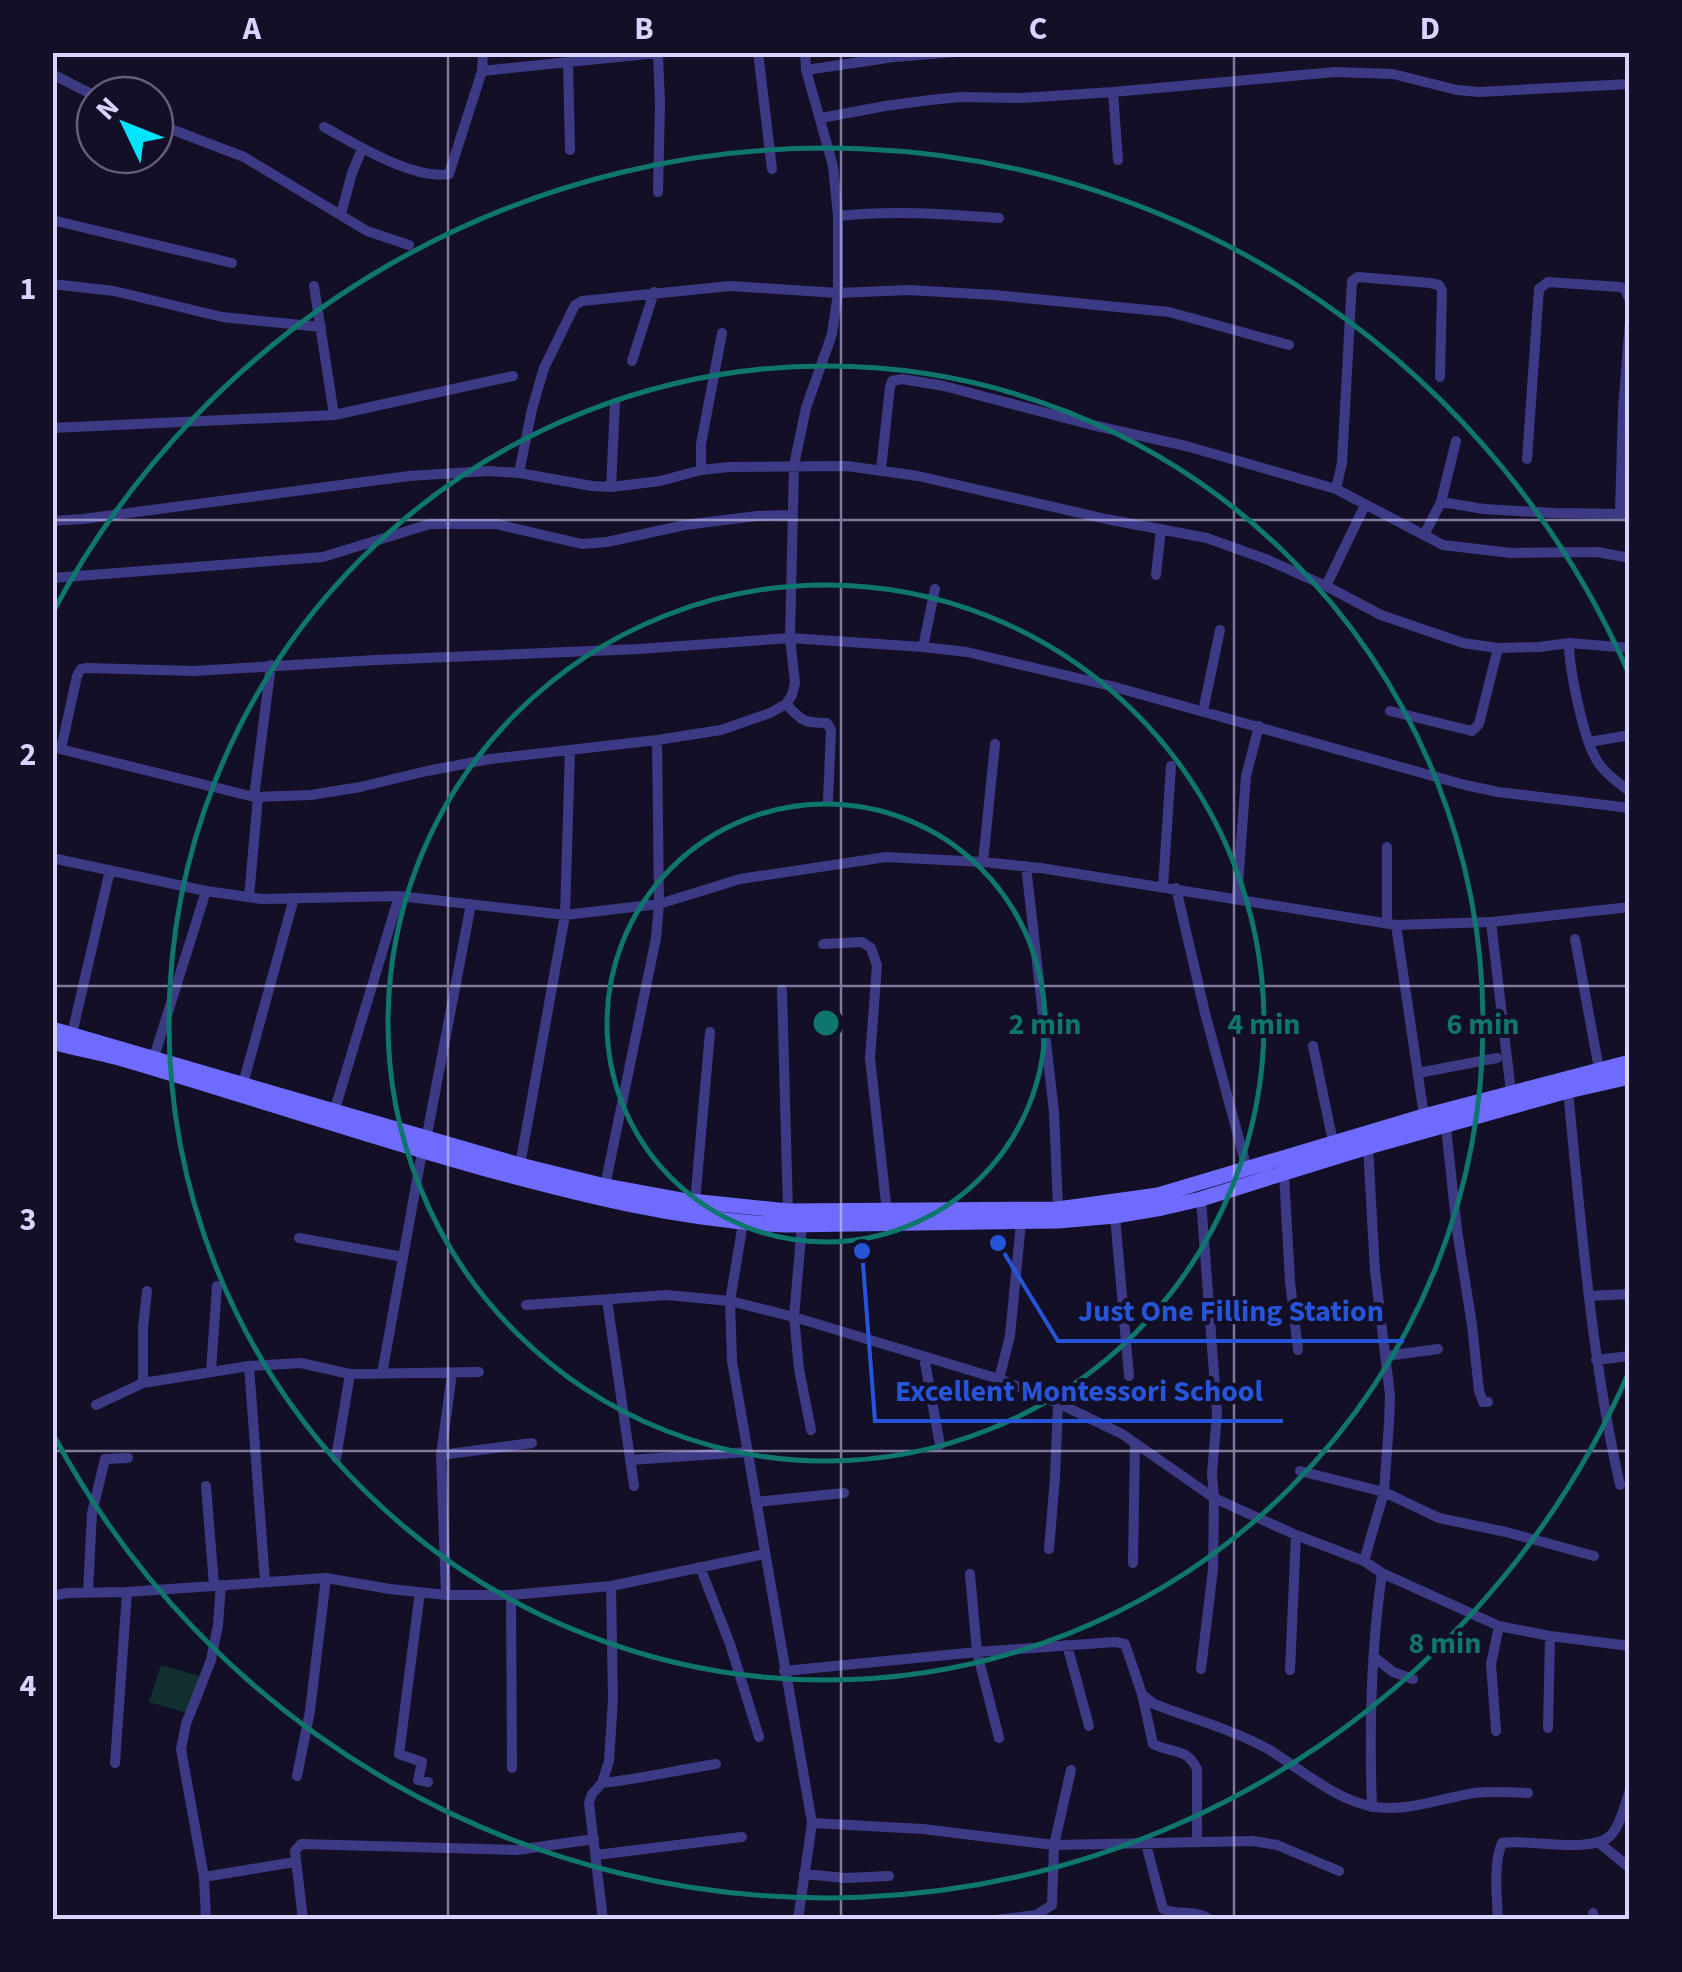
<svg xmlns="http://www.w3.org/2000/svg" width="1682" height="1972" viewBox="0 0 1682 1972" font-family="'Source Sans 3',sans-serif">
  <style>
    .green { fill: #12302f }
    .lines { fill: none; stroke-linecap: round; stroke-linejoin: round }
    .street { stroke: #3d3a85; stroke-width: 10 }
    .secondary { stroke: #6f6bff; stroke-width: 15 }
    .grid { fill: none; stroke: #d9d4ff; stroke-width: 2.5; stroke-opacity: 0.55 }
    .ring { fill: none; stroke: #0f766e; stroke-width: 5 }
    .centre { fill: #0f766e; stroke: #130f26; stroke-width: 5 }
    .ring-label { font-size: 30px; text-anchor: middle; font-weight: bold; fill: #0f766e; stroke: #130f26; stroke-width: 8; stroke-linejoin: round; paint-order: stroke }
    .leader { fill: none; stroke: #2655da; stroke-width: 4 }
    .callout-dot { fill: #2655da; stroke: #130f26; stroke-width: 4 }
    .callout-label { font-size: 30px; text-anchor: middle; font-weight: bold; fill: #2655da; stroke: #130f26; stroke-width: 8; stroke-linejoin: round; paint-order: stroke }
    .neatline { fill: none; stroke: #d9d4ff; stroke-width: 4 }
    .grid-label { font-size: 32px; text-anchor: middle; font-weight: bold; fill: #d9d4ff }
  </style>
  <rect width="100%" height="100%" fill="#130f26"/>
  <!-- green -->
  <path class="green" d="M161,1665L199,1676L187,1713L149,1702Z"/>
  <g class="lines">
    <!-- street -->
    <path class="street" d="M758,52L772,169
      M658,54L660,104L658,192
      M568,64L570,150
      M806,70L894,57L956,52
      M482,71L667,52
      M52,74L95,96
      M1113,92L1118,160
      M821,118L885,106L930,100L961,97L1022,98L1113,92L1335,72L1393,74L1457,90L1479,92L1630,84
      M155,123L244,157L367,231L409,245
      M324,127C356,144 412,180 449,174L482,71L483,52
      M341,214L352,173L362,149
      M838,216C892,210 945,214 999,218
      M52,220L232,263
      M52,284L114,291L222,317L321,327
      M314,286L334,415
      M632,361L654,292
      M52,428L334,415L513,376
      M1527,459L1539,289L1548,282L1620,287L1625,289L1630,301
      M881,469L890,387L892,381L902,379L944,386L1092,425L1186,446L1336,489L1443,545L1511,553L1597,552L1630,558
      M701,470V444L722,333
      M519,473L532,409L544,368L575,305L582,301L730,286L838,293L909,290L994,295L1169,312L1289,345
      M611,487L615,403
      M1336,489L1342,463L1352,281L1358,277L1430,283L1439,285L1442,291L1440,377
      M1441,502L1484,509L1553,513L1630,514
      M1620,513L1623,409L1630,321
      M52,521L83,519L409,476L488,471L519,473L592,486L611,487L660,481L701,470L729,467L847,466L918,476L1106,519L1207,538L1268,560L1326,586L1381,615L1463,643L1498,648L1539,647L1569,643L1630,648
      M1424,535L1441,502L1456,441
      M1156,575L1161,529
      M52,578L323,557L430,524H496L582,544L607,542L685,525L757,516L792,515
      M1326,586L1365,505
      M1569,643C1569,668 1583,737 1596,759C1603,772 1618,782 1630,792
      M923,647L935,589
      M786,704C802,721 803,723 827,723L831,730L828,801
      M1203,711L1220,630
      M1390,711L1472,731L1479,724L1498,648
      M1589,742L1630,735
      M52,747L254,797L311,795L360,787L427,771L490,759L657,740L721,730L770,713L786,704L792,695L795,683L790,638L794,465L806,408L832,334L838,293V216L833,166L806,70L805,52
      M61,749L77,676L81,669L87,668L194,671L376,660L639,649L790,638L923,647L967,652L1111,686L1465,785L1498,792L1630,808
      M254,797L271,665
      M52,858L206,891L262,899L399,896L565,915L659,904L740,879L886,857L983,862L1041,868L1396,925L1491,922L1630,907
      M983,862L995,744
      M1026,866L1054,1112L1058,1209
      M1163,887L1171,766
      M1176,888L1205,1013L1247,1169
      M249,897L258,797
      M1237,898L1246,776L1259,726
      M1491,922L1511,1092
      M1387,923V847
      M1396,925L1424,1116
      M1575,939L1599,1069
      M823,944L862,942L871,948L877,965L870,1058L887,1212
      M782,990L788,1211
      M72,1034L110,870
      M1313,1046L1333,1142
      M154,1057L206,891
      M1418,1073L1497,1058
      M243,1084L294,898
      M1568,1091C1581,1223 1591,1356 1620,1485
      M334,1112L399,896
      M1446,1127L1457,1230L1472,1325L1479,1391L1483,1402H1488
      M426,1140L471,904
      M520,1165L565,915L570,750
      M1284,1174L1290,1281L1298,1350
      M605,1186L656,938L659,904L657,740
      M1201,1199L1217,1414L1212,1474L1214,1498L1213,1569L1201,1669
      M695,1202L710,1032
      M1115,1216L1129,1376
      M743,1223L730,1301L794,1317L999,1379L1058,1403L1122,1434L1214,1498L1296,1535L1364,1561L1382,1573L1499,1626L1550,1636L1630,1646
      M802,1225L794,1317L799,1369L811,1430
      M299,1238L403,1257
      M1589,1296L1630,1294
      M607,1300L634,1486
      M526,1305L667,1295L730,1301L732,1361L812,1823L798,1920
      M1386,1356L1438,1349
      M924,1357L940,1445
      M1596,1360L1630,1356
      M249,1366L265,1581
      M211,1371L217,1286
      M382,1374L422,1152
      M999,1379L1010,1336L1021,1222
      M143,1383V1328L147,1291
      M96,1405L143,1383L249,1366L301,1363L350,1374L479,1372
      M441,1455L532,1443
      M336,1458L350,1374
      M630,1460L748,1452
      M1300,1471L1384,1492L1439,1518L1506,1532L1594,1556
      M206,1486L214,1585
      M756,1502L844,1493
      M1049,1549L1055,1478L1058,1403
      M1364,1561L1384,1492L1389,1423L1390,1395L1375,1271L1368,1147
      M1133,1563L1135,1443
      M700,1567L730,1644L759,1737
      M970,1574L977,1652L999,1738
      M88,1591L92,1513L105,1459L128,1458
      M420,1592L399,1754L422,1762L418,1780L428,1782
      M446,1595L441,1455L452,1373
      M511,1595L512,1768
      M52,1596L67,1593L127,1592L326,1578L390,1589L446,1595H511L611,1586L765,1554
      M1067,1645L1089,1726
      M1374,1657L1393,1672L1413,1679
      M1290,1670L1296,1535
      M784,1671L977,1652L1115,1642L1125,1644L1142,1694L1153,1744C1173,1754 1186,1747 1197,1769V1842
      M1143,1695L1154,1704C1192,1719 1232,1729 1268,1749C1301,1769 1336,1801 1375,1807C1408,1812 1442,1798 1474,1793C1492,1791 1510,1792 1528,1793
      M1548,1728L1550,1636
      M1496,1731L1491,1664L1499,1626
      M115,1763L127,1592
      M297,1776L310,1711L326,1578
      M602,1783C640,1779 678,1770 716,1764
      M1372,1807C1369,1729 1371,1650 1382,1573
      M812,1823L923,1829L1054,1845L1253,1841L1277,1845L1339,1871
      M1598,1842L1630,1868
      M1146,1844L1163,1909C1179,1916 1196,1909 1211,1920
      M596,1855L742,1837
      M804,1874L845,1878L889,1876
      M204,1877L295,1862
      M1593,1913V1920
      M206,1920L204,1877L181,1749L186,1724L211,1660L218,1625L221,1585
      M303,1920L295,1851L301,1844L517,1850L594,1839
      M603,1920L589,1803L592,1794L602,1783L609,1761L613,1699L611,1586
      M995,1920L1036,1915L1052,1905L1054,1845L1071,1770
      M1498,1920C1497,1896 1493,1864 1502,1843C1528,1838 1592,1855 1611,1835C1621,1824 1625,1804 1630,1790"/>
    <!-- secondary -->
    <path class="secondary" d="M52,1029L520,1165L605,1186L681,1200L788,1211L1058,1209L1158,1195L1424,1116L1630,1062
      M52,1042C77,1049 102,1053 126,1060C245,1095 363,1135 482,1168C582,1195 683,1221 787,1225L1058,1221L1115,1216L1162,1208L1201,1199L1368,1147L1568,1091L1630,1077"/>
  </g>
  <!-- grid -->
  <path class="grid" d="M448,52V1920M841,52V1920M1234,52V1920M52,520H1630M52,986H1630M52,1451H1630"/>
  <!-- distance rings -->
  <g class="ring">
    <circle cx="826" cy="1023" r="219"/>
    <circle cx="826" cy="1023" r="438"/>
    <circle cx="826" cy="1023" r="657"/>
    <path d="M1629 1372A876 876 0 0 1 53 1434M53 612A876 876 0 0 1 1629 674"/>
  </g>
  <circle cx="826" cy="1023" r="15" class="centre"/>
  <g class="ring-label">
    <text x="1045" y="1034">2 min</text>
    <text x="1264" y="1034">4 min</text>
    <text x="1483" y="1034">6 min</text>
    <text x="1445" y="1653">8 min</text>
  </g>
  <!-- callouts -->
  <path class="leader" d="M998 1243L1058 1341H1404M862 1251L875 1421H1283"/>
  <g class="callout-dot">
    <circle cx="998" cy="1243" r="10"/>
    <circle cx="862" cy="1251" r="10"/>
  </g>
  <g class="callout-label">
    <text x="1231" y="1321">Just One Filling Station</text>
    <text x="1079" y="1401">Excellent Montessori School</text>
  </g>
  <!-- border -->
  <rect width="1682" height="1972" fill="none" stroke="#130f26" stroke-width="110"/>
  <!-- north arrow -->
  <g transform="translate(125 125) rotate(313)"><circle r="48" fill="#130f26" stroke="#625e7d" stroke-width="2.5"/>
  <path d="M0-8L18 38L0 25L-18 38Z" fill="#00e5ff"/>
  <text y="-15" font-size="28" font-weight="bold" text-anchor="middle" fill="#d9d4ff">N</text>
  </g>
  <rect x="55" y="55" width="1572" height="1862" class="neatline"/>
  <g class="grid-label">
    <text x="252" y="39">A</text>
    <text x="644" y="39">B</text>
    <text x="1038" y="39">C</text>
    <text x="1430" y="39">D</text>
    <text x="28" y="299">1</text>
    <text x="28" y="765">2</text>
    <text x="28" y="1230">3</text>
    <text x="28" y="1696">4</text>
  </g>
</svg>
